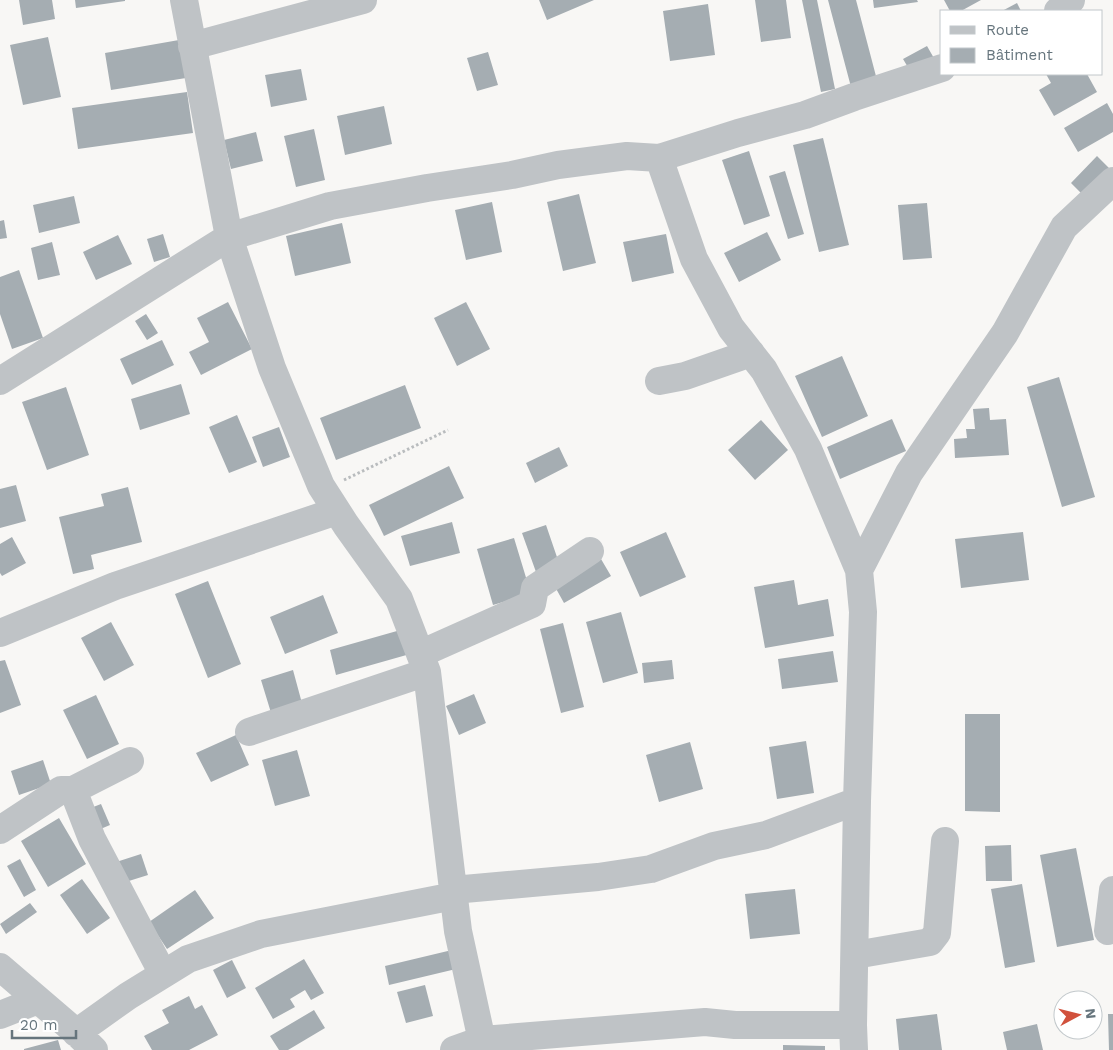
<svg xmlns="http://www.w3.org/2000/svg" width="1113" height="1050" viewBox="0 0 1113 1050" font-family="'Work Sans',sans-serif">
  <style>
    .building { fill: #a5adb2 }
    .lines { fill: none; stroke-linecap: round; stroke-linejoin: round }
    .path { stroke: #b9bcbe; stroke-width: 3; stroke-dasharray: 2.5 2.5; stroke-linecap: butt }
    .minor { stroke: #bfc3c6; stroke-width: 28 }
  </style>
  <rect width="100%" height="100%" fill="#f8f7f5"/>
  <!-- building -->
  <path class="building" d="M19,0H52L55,19L23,25Z
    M75,0H125V1L76,8Z
    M539,0H594L547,20Z
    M755,0H786L791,38L761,42Z
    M802,0H817L835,89L821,92Z
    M828,0H856L877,80L851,87Z
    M873,0H917L918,2L874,8Z
    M944,0H981L961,11H950Z
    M1017,3L1021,11H1002Z
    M708,4L715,55L670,61L663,11Z
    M48,37L61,97L23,105L10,45Z
    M179,40L186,78L111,90L105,53Z
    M927,46L935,60L912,74L903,59Z
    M488,52L498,85L477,91L467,58Z
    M301,69L307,100L271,107L265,75Z
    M1046,74H1087L1097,92L1054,116L1039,90L1051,83Z
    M187,92L193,133L78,149L72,108Z
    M1107,103L1113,114V132L1078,152L1064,128Z
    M384,106L392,144L345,155L337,116Z
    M314,129L325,180L296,187L284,136Z
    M256,132L263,161L231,169L224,140Z
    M823,138L849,245L819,252L793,145Z
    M749,151L770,216L744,225L722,160Z
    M1097,156L1112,171L1086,198L1071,183Z
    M785,171L804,234L788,239L769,176Z
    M579,194L596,263L563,271L547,202Z
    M74,196L80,223L39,233L33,205Z
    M492,202L502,252L466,260L455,210Z
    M927,203L932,258L903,260L898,205Z
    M4,220L7,238L0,239V221Z
    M342,223L351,263L295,276L286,236Z
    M767,232L781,260L739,282L724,253Z
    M163,234L170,257L154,262L147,239Z
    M666,234L674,273L632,282L623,242Z
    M118,235L132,264L96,280L83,252Z
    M52,242L60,275L38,280L31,248Z
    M19,270L43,338L12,349L0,314V277Z
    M228,302L252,349L201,375L189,352L209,342L197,318Z
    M466,302L490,349L457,366L434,318Z
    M146,314L158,333L147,340L135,321Z
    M162,340L174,365L132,385L120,359Z
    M842,356L868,416L822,437L795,376Z
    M1059,377L1095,497L1062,507L1027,387Z
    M181,384L190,414L140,430L131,399Z
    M405,385L421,428L336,460L320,418Z
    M66,387L89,455L47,470L22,402Z
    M989,408L990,420L1006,419L1009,455L955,458L954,439L967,438L966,429H975L973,409Z
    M237,415L257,462L229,473L209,427Z
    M892,419L906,451L840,479L827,447Z
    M761,420L788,450L755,480L728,450Z
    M279,427L290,457L263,467L252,437Z
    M559,447L568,466L535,483L526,463Z
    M449,466L464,498L384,536L369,505Z
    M16,485L26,521L0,528V489Z
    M128,487L142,542L91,555L94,569L73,574L59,517L104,506L101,494Z
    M452,522L460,553L410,566L401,536Z
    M546,525L559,563L536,572L522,533Z
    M666,532L686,577L640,597L620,552Z
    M1023,532L1029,580L961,588L955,539Z
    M12,537L26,563L2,576L0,573V544Z
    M514,538L531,594L493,605L477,549Z
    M601,559L611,576L564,603L554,585Z
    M794,580L798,605L828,599L834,636L765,648L754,587Z
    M208,581L241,664L208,678L175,594Z
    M323,595L338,633L285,654L270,617Z
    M621,612L638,673L603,683L586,622Z
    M111,622L134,665L104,681L81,638Z
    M563,623L584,707L561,713L540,629Z
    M404,629L410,654L336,675L330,650Z
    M833,651L838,682L782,689L778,659Z
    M5,660L21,705L0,713V661Z
    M672,660L674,679L644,683L642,663Z
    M293,670L303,707L272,716L261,680Z
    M474,694L486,723L459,735L446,706Z
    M96,695L119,744L87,759L63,710Z
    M965,714H1000V812L965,811Z
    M236,735L249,765L211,782L196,753Z
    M806,741L814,793L777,799L769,747Z
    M690,742L703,789L659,802L646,755Z
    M297,750L310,796L275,806L262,760Z
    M43,760L51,784L19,795L11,771Z
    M101,804L110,825L91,833L83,811Z
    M59,818L86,864L48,887L21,841Z
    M1011,845L1012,881H986L985,846Z
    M1076,848L1094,940L1057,947L1040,855Z
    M141,854L148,875L116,885L110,864Z
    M20,859L36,890L24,897L7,866Z
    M82,879L110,918L87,934L60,895Z
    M1022,884L1035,962L1005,968L991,889Z
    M795,889L800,934L750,939L745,894Z
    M195,890L214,918L167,949L149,922Z
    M30,903L37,912L6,934L0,924Z
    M452,950L456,969L389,985L385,966Z
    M304,959L324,993L311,1000L305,990L290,999L295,1007L273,1019L255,988Z
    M232,960L246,988L227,998L213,970Z
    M425,985L433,1016L406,1023L397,992Z
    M189,996L195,1009L202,1005L218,1035L189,1050H152L144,1036L169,1023L162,1010Z
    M314,1010L325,1028L288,1050H279L270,1036Z
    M937,1014L942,1050H899L896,1019Z
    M1108,1014H1113V1050H1109Z
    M1037,1024L1043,1050H1007L1003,1032Z
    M58,1040L61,1050H24V1049Z
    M783,1045L825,1046V1050H783Z"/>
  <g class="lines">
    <!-- path -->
    <path class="path" d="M344,480L448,430"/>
    <!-- minor -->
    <path class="minor" d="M1058,11L1071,0
      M192,46L363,0
      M659,158L694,259L731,328L764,370L808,449L859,570
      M0,381L229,237L184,0
      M659,381L685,376L751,353
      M0,633L115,586L337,511
      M420,654L532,604L535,588L590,551
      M249,732L427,672
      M73,790L92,839L163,974
      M0,830L61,790H73L130,761
      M453,890L598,877L651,869L714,846L766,835L857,801
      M1108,931L1113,890
      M855,955L930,942L937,933L945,841
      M0,967L78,1034L94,1050
      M0,1015L38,1000
      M76,1033L128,996L188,959L261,934L454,896
      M454,1050L482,1040L705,1022L735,1025H853
      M484,1050L458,931L427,672L399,599L346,525L321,486L272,368L229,237L330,206L427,188L512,175L558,165L627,156L659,158L738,133L805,115L854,97L942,68
      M854,1050L853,1025L857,801L863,612L859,570L909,473L1005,333L1064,227L1113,181"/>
  </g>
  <!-- legend -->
  <rect x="940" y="10" width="162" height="65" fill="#ffffff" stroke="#c2c8cb"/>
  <rect x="950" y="26" width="25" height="8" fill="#bfc3c6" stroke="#c2c8cb"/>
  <text x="986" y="35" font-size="15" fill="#66757d">Route</text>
  <rect x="950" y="48" width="25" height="15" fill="#a5adb2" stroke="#c2c8cb"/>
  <text x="986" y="60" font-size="15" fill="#66757d">Bâtiment</text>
  <!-- north arrow -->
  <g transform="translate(1078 1015) rotate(83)"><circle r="24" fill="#ffffff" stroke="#c2c8cb"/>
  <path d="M0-4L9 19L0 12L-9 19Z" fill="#d1513c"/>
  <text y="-8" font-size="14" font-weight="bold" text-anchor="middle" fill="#66757d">N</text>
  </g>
  <!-- scale -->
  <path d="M12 1030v8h64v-8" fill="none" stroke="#66757d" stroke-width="2.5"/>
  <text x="20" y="1030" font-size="15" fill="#66757d" stroke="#ffffff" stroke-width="4" paint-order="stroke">20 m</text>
</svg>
